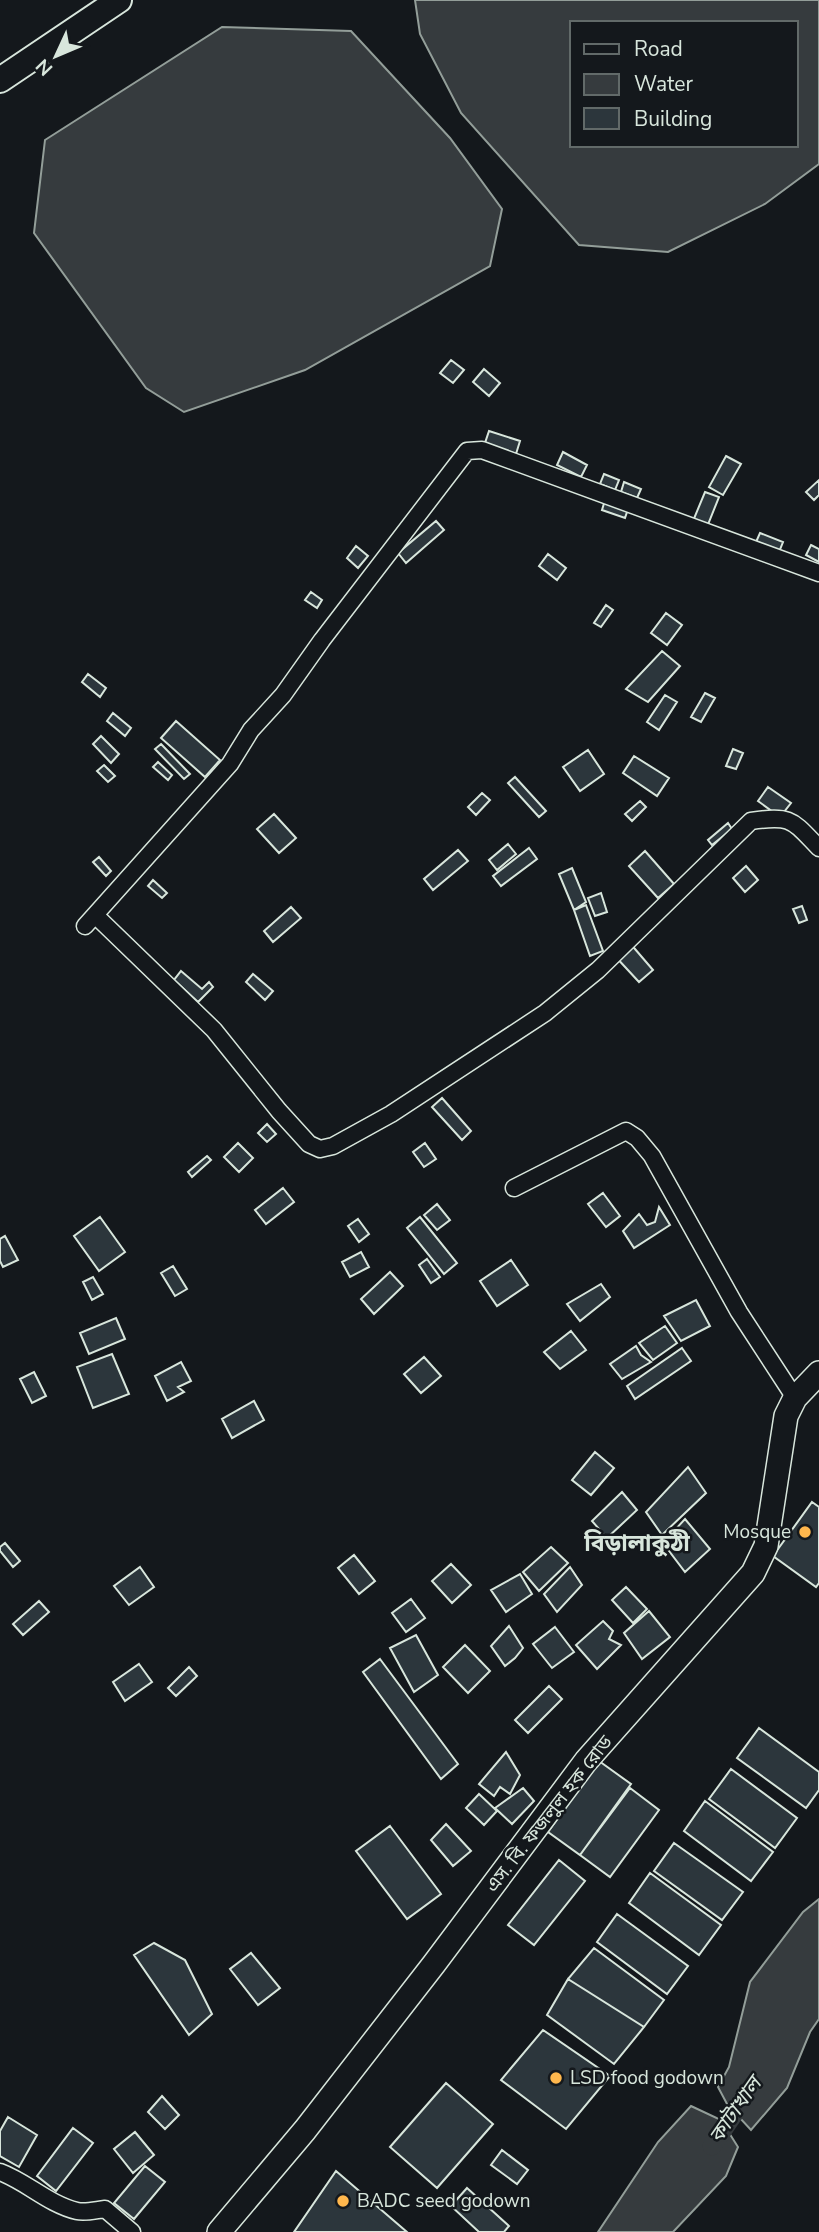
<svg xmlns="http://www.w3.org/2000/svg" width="819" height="2232" viewBox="0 0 819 2232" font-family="'Nunito Sans','Noto Sans Bengali',sans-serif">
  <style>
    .water { fill: #363b3e; stroke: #939e99; stroke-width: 2; fill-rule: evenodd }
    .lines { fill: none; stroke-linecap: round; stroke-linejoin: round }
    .canal { stroke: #363b3e; stroke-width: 19 }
    .building { fill: #2c363c; stroke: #d8e6dc; stroke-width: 2 }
    .street-casing { stroke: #d8e6dc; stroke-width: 19 }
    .secondary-casing { stroke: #d8e6dc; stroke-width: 26 }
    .primary-casing { stroke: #d8e6dc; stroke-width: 28 }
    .street { stroke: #14181c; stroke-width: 16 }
    .secondary { stroke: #14181c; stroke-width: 23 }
    .primary { stroke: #14181c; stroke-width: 24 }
    .poi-dot { fill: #ffb74d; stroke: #14181c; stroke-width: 2.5 }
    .labels { text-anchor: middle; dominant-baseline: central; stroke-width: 5; stroke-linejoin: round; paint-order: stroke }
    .poi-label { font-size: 19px; fill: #d8e6dc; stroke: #14181c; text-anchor: start }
    .street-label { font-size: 19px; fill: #d8e6dc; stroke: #14181c }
    .water-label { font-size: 21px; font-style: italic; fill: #d8e6dc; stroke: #14181c }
    .quarter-label { font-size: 23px; font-weight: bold; fill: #d8e6dc; stroke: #14181c }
  </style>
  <rect width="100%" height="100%" fill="#14181c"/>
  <!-- water -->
  <path class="water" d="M415,0H819V164L765,204L668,252L579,245L461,113L420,34ZM572,23H796V145H572Z
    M222,27L351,31L450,138L502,209L490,266L305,370L184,412L146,388L34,233L45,140Z
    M819,1899V2019L810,2032L787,2088L751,2130L727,2104L718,2087L729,2067L750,1982L803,1912Z
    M691,2106L721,2120L738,2147L726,2176L673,2232H598L658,2142Z"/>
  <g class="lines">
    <!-- canal -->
    <path class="canal" d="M712,2146L748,2093"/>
  </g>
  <!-- building -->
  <path class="building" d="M451,360L464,370L453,383L440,373Z
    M484,369L500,383L489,396L473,382Z
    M489,431L520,441L516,454L485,443Z
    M563,452L587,465L581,477L557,465Z
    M726,456L741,464L723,495L709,487Z
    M604,474L619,480L615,490L600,484Z
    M819,480V495L814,500L806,492Z
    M624,482L641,489L637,498L621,492Z
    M705,492L719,497L707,527L693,521Z
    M605,500L628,509L625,518L602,510Z
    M436,521L444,530L406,563L398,553Z
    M760,533L783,542L779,552L756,542Z
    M811,545L819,549V562L806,555Z
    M356,546L368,556L358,568L347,558Z
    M548,554L566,568L557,580L539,566Z
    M311,592L322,600L317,608L305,600Z
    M606,605L613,610L601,627L594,623Z
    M666,613L682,625L667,645L651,633Z
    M662,651L680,666L648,702L626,689Z
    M88,674L106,688L100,697L82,682Z
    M705,693L715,698L701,722L691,717Z
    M665,695L677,702L659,730L647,722Z
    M113,713L131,728L125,736L107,721Z
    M176,721L220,760L205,777L161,738Z
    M101,736L119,754L111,763L93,744Z
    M161,744L190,774L184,779L155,749Z
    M733,749L743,753L736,769L726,766Z
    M588,750L604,774L580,791L563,767Z
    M634,756L669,778L657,796L623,773Z
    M158,762L172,775L168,780L153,767Z
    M104,765L115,776L108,782L97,771Z
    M515,777L546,811L539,817L508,783Z
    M768,787L791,803L780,817L758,801Z
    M482,793L490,800L476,815L468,807Z
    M640,801L646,807L632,821L625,814Z
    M274,814L296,838L279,853L257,829Z
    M728,823L732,829L712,845L708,840Z
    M508,844L516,854L497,870L489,860Z
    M529,848L537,859L501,886L493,876Z
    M458,850L468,861L433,890L424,879Z
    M645,851L674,884L658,898L629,866Z
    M99,857L111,871L106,876L93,862Z
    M746,866L758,880L745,892L733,878Z
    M572,868L586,902L574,910L559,874Z
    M153,880L167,893L162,898L148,886Z
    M601,893L607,912L595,916L588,898Z
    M586,905L603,951L590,956L574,910Z
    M802,906L807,920L799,923L793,909Z
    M291,907L301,918L273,942L264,931Z
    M629,942L653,970L639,982L614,955Z
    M181,971L202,989L209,982L213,987L198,1002L174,980Z
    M253,974L273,991L265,1000L246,982Z
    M442,1098L471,1131L462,1140L432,1107Z
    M267,1124L276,1134L267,1142L258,1133Z
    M238,1143L253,1158L239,1172L224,1157Z
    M425,1143L436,1159L424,1167L413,1152Z
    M207,1156L211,1160L192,1177L188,1172Z
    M283,1188L294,1202L266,1224L255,1210Z
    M603,1193L620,1216L606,1227L588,1204Z
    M437,1204L450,1220L437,1230L424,1215Z
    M659,1207L670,1225L634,1248L623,1231L639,1214L647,1225L655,1222Z
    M100,1217L125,1252L99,1271L74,1236Z
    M420,1217L457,1263L444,1274L407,1228Z
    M358,1219L369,1234L359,1242L348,1226Z
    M5,1236L18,1260L3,1267L0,1261V1239Z
    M361,1252L369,1267L350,1277L342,1262Z
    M427,1259L440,1277L431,1283L419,1265Z
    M511,1260L528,1285L497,1306L480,1281Z
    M173,1266L187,1289L175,1296L161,1273Z
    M390,1272L403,1286L374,1314L361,1299Z
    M93,1277L103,1294L92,1300L83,1282Z
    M601,1284L610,1297L580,1321L567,1304Z
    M696,1300L710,1326L681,1341L664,1316Z
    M116,1318L125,1339L89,1354L80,1333Z
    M665,1326L677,1343L653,1360L639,1343Z
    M571,1331L586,1350L560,1369L544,1352Z
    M636,1346L641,1355L651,1362L622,1379L610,1364Z
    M682,1348L691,1361L635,1399L627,1386Z
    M112,1354L129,1394L93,1408L77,1367Z
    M424,1357L441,1376L421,1393L404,1374Z
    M181,1362L191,1381L178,1387L184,1392L167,1401L155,1376Z
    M34,1372L46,1396L32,1403L20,1379Z
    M254,1401L264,1420L232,1438L222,1419Z
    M595,1452L614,1468L591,1495L572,1480Z
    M688,1467L706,1493L662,1535L646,1512Z
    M622,1492L637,1510L607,1538L592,1521Z
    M812,1502L819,1507V1583L816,1587L773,1556Z
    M685,1519L710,1549L685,1572L663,1543Z
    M5,1543L20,1561L13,1567L0,1551V1547Z
    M551,1547L568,1563L539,1591L523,1572Z
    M354,1555L375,1581L359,1594L338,1568Z
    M451,1564L471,1585L452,1603L432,1581Z
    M140,1567L154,1587L129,1605L114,1586Z
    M570,1567L582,1585L557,1612L544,1594Z
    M520,1574L532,1594L506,1612L491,1590Z
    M626,1587L647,1609L633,1623L612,1600Z
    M411,1599L425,1618L406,1632L392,1613Z
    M39,1601L49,1612L23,1635L13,1624Z
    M649,1611L670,1637L642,1659L624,1633Z
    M603,1621L613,1631L609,1639L621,1645L597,1669L576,1645Z
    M509,1626L523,1648L515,1658L505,1666L491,1646Z
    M555,1627L574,1652L552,1668L533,1644Z
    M416,1635L438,1675L414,1692L390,1648Z
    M465,1645L490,1671L468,1693L443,1667Z
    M380,1659L458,1764L441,1779L363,1672Z
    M139,1664L152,1682L125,1701L113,1682Z
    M189,1667L197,1676L176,1696L168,1688Z
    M549,1686L562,1699L528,1733L515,1720Z
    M759,1728L819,1772V1790L806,1808L737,1758Z
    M506,1752L520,1775L510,1794L500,1787L494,1796L479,1784Z
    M599,1761L631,1784L580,1855L548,1832Z
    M731,1769L797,1818L775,1848L709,1799Z
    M523,1788L534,1801L512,1824L495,1808Z
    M630,1788L659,1810L610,1877L580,1855Z
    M479,1794L497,1811L484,1825L466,1808Z
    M705,1801L773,1852L751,1881L684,1831Z
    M446,1824L471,1851L453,1866L431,1840Z
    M390,1826L441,1894L407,1919L356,1851Z
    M674,1843L743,1892L722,1920L654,1871Z
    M559,1860L585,1881L534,1945L508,1925Z
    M650,1873L721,1925L699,1955L629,1903Z
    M617,1914L688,1966L667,1994L597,1942Z
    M154,1943L185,1960L212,2014L189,2035L134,1955Z
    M594,1948L664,2000L644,2027L568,1979Z
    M251,1953L280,1988L258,2005L230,1969Z
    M568,1979L644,2027L614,2064L547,2015Z
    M543,2030L610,2076L566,2129L501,2080Z
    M446,2083L493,2124L437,2188L390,2147Z
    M162,2096L179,2115L165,2129L148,2112Z
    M8,2117L37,2135L19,2167L0,2156V2131Z
    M73,2128L93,2143L56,2191L37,2176Z
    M135,2132L154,2155L133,2173L114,2149Z
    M502,2150L528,2170L517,2184L491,2165Z
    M145,2166L165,2182L134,2219L114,2203Z
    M336,2171L407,2232H294Z
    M467,2188L509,2226L504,2232H479L451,2206Z"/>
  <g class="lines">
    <!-- street casing -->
    <g class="street-casing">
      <path id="street" d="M95,915L214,1030L279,1111L309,1144L320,1149L333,1146L391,1114L545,1013L598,970L751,821C792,815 792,820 819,848
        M85,926L230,764L251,730L283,695L322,640L467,451L482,450L819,573
        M514,1188L626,1131L637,1138L652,1156L739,1312L795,1398
        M0,2172C27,2182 48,2204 77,2211C85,2213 96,2210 105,2209L132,2232"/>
    </g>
    <!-- secondary casing -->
    <g class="secondary-casing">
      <path id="secondary" d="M219,2232L305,2130L434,1964L586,1761L753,1573L766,1546L786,1416L795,1398L819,1373"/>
    </g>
    <!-- primary casing -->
    <g class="primary-casing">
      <path id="primary" d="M0,80L119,0"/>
    </g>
    <!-- street -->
    <use href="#street" class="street"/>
    <!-- secondary -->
    <use href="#secondary" class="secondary"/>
    <!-- primary -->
    <use href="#primary" class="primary"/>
  </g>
  <!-- markers -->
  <g class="poi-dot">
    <circle cx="805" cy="1532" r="7"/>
    <circle cx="556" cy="2078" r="7"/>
    <circle cx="343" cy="2201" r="7"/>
  </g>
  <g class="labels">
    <!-- poi labels -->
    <g class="poi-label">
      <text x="791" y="1532" text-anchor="end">Mosque</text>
      <text x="570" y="2078">LSD food godown</text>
      <text x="357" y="2201">BADC seed godown</text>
    </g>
    <!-- street labels -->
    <g class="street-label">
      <text transform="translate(549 1814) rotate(-52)">এস. বি. ফজলুল হক রোড</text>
    </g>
    <!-- water labels -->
    <g class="water-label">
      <text transform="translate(735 2110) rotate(-55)">কাটাখাল</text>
    </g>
    <!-- quarter labels -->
    <g class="quarter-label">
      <text x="637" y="1543">বিড়ালাকুঠী</text>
    </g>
  </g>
  <!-- legend -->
  <rect x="570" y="21" width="228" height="126" fill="#14181c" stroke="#626a69" stroke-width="2"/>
  <rect x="584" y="44" width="35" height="10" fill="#14181c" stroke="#626a69" stroke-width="2"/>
  <text x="634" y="56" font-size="21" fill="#d8e6dc">Road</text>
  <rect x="584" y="74" width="35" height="21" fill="#363b3e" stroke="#626a69" stroke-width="2"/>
  <text x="634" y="91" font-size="21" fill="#d8e6dc">Water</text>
  <rect x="584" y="108" width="35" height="21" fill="#2c363c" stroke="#626a69" stroke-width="2"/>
  <text x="634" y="126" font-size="21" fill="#d8e6dc">Building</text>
  <!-- north arrow -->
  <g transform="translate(56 56) rotate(226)" stroke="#14181c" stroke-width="5" paint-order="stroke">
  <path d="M0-5L12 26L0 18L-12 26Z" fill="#d8e6dc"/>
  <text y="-10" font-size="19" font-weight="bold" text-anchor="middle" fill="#d8e6dc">N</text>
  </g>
</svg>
